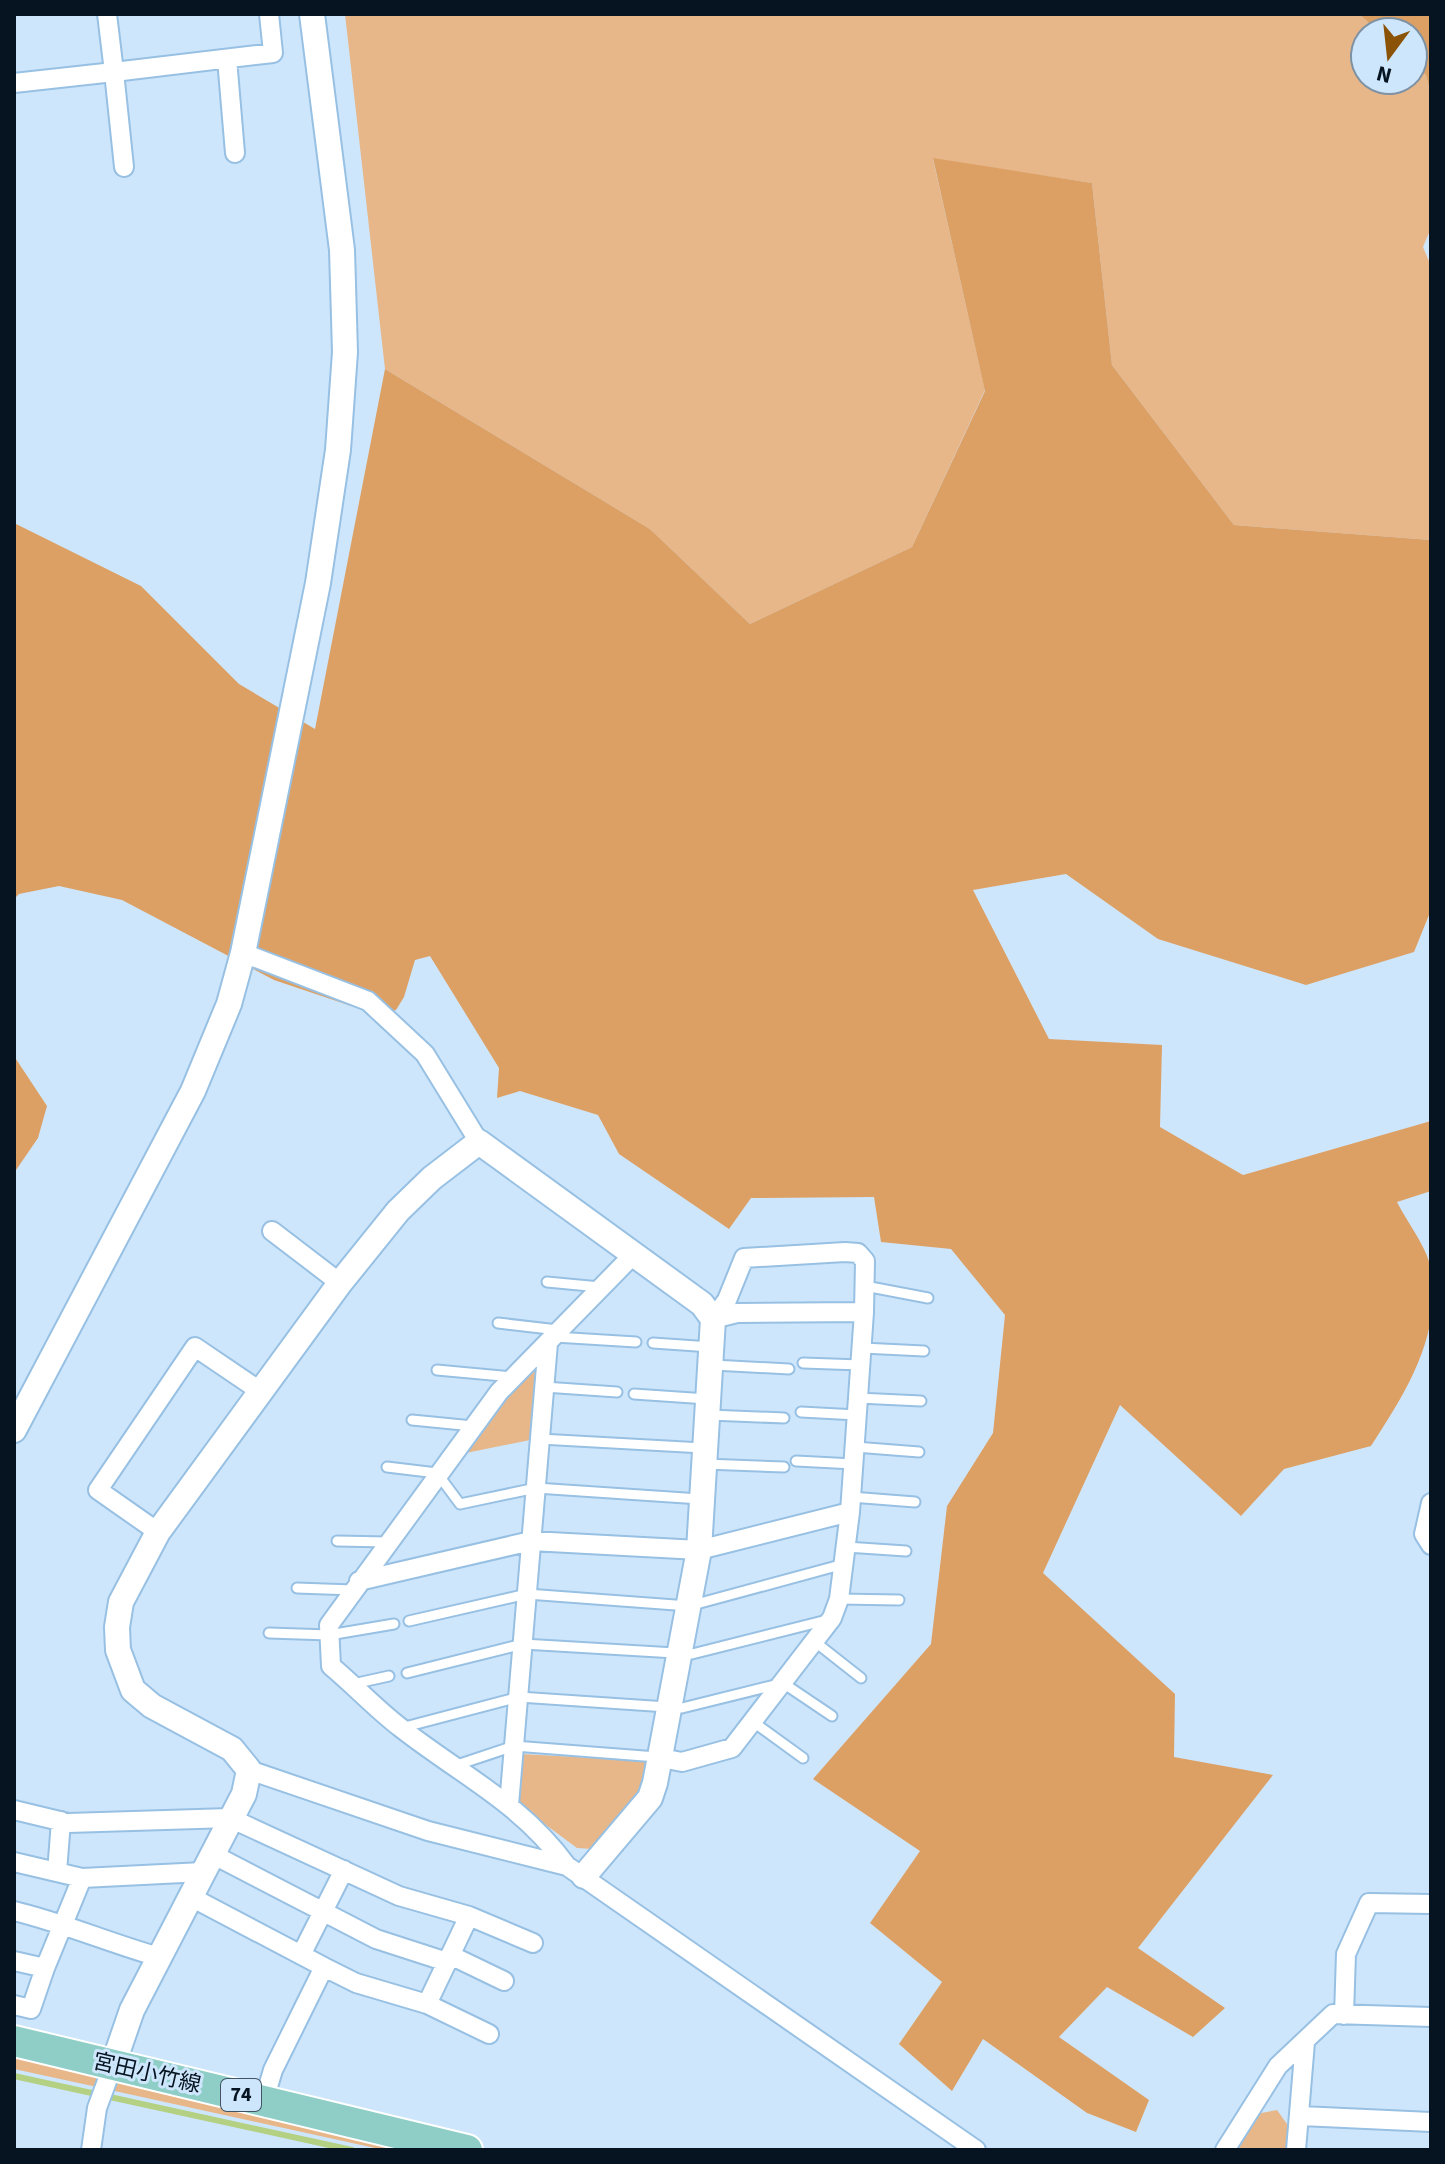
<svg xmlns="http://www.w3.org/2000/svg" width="1445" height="2164" viewBox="0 0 1445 2164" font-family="'Source Sans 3','Noto Sans JP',sans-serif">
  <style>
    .green { fill: #e7b789 }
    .forest { fill: #dda064 }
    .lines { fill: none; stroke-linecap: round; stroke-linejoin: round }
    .stream { stroke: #b3d083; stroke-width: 6 }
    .service-casing { stroke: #97c0e3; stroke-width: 13 }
    .minor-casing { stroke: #97c0e3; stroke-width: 22 }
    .tertiary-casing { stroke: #97c0e3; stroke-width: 28 }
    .primary-casing { stroke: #fff; stroke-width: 34 }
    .service { stroke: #fff; stroke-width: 9 }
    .minor { stroke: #fff; stroke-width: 18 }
    .tertiary { stroke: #fff; stroke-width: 24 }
    .primary { stroke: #8ecec7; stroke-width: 30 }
    .labels { text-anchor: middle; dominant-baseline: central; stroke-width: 6; stroke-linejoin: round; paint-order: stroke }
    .shield { fill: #cee6fc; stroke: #425363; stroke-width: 2 }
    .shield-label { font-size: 20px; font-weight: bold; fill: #061421 }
    .street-label { font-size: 22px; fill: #061421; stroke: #cee6fc }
  </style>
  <rect width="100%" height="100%" fill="#cee6fc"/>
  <!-- green -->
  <path class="green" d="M345,14H1359L1379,32H1365V80H1413V63L1426,75L1431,96V228L1423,247L1431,266V540L1234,525L1112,365L1092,183L933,159L985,390L912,547L750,624L650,529L385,369Z
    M530,1367L541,1368L535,1439L461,1454Z
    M521,1754L649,1761L643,1790L592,1849L577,1848L523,1808L517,1796Z
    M14,2051L96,2070L97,2087L14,2069Z
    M120,2075L456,2150H384L110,2090Z
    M1277,2110L1292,2131L1287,2150H1233L1256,2114Z"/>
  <!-- forest -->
  <path class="forest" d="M1359,14H1431V96L1426,75L1413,63V32H1379Z
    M933,158L1092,183L1112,365L1234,525L1431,540V910L1414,952L1306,985L1158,939L1066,874L973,890L1049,1039L1162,1045L1160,1127L1243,1175L1431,1121V1191L1397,1202C1407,1222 1427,1247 1431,1269C1442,1336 1406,1392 1371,1446L1284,1469L1241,1516L1120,1405L1043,1573L1175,1694L1174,1757L1273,1775L1138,1948L1225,2008L1193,2037L1107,1987L1059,2037L1149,2100L1136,2132L1087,2113L983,2039L952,2091L899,2044L942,1982L870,1923L920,1851L813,1779L931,1644L947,1506L993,1433L1005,1315L951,1249L881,1242L874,1197L751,1198L729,1229L619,1154L598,1115L520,1091L497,1098L499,1068L430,956L415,960L404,997L396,1010L378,1015L274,980L122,900L59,886L19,894L14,899V523L141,586L239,684L315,729L385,369L650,529L750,624L912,547L985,391Z
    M14,1056L47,1106L38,1138L14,1173Z"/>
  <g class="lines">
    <!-- stream -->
    <path class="stream" d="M14,2076L352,2150"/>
    <!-- service casing -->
    <g class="service-casing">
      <path id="service" d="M547,1282L600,1287
        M865,1286L928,1298
        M498,1323L558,1330
        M555,1337L636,1342
        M653,1343L711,1347
        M862,1348L924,1351
        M803,1363L861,1365
        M713,1365L789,1369
        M437,1370L513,1377
        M544,1387L617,1392
        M634,1394L707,1399
        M858,1398L921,1401
        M801,1412L857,1415
        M709,1415L784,1418
        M412,1420L473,1426
        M540,1439L703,1448
        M855,1447L919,1452
        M796,1461L854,1464
        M705,1464L784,1467
        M387,1467L437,1473L460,1504L536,1488L700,1499
        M851,1497L915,1502
        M337,1541L387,1542
        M846,1547L906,1551
        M297,1588L353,1590
        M839,1599L899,1600
        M409,1621L527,1594L689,1606L844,1564
        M269,1633L329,1635L394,1624
        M814,1641L861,1678
        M407,1673L523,1644L692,1654L827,1620
        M353,1684L389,1676
        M752,1721L803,1758
        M401,1728L519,1697L682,1708L783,1683L832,1716
        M457,1765L514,1746L657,1757"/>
    </g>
    <!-- minor casing -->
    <g class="minor-casing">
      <path id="minor" d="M227,59L235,153
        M14,83L114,72L107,14
        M124,167L114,72L273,53L269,14
        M243,953L368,1001L425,1054L479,1142
        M272,1231L340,1283
        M713,1319L727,1300L744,1258L845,1252L858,1253L865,1261L864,1312
        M1431,1503L1424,1534L1431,1545
        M158,1532L98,1490L195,1347L260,1391
        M359,1581L531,1541L699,1550L850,1512
        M661,1758L682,1762L732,1748L832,1618L839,1599L850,1512L864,1312L737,1313L713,1319
        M249,1770L428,1831L567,1866L976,2150
        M509,1805L548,1343
        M14,1810L68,1823L230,1818L399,1896L469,1916L427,2004L356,1983L324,1967
        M212,1854L376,1939L447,1962
        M14,1862L82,1878L203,1872
        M567,1866C520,1802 461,1775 401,1728C376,1709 355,1686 331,1666L329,1625L499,1392L633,1255
        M57,1872L61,1821
        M191,1897L324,1967L273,2070L264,2100
        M14,1911C64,1923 109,1943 159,1957
        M469,1916L533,1943
        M301,1955L344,1870
        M450,1955L504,1981
        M14,1961L45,1968L31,2009L14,2005
        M45,1968L82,1878
        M427,2004L489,2034
        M1344,2015L1346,1954L1369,1903L1431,1904
        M1301,2116L1431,2122
        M91,2150L97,2108L113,2065
        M1225,2150L1278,2066L1333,2014L1431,2017
        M1296,2150L1305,2042"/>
    </g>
    <!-- tertiary casing -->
    <g class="tertiary-casing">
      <path id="tertiary" d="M14,1430L193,1091L229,1004L243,953L318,583L338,450L345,352L342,250L312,14
        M113,2065L132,2010L244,1794L249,1770L232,1749L152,1706L133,1690L118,1650L117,1627L121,1602L158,1532L340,1283L398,1211L432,1178L479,1142L702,1304L713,1319L699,1550L655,1783L650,1798L584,1876"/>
    </g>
    <!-- primary casing -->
    <g class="primary-casing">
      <path id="primary" d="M14,2041L467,2150"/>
    </g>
    <!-- service -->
    <use href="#service" class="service"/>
    <!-- minor -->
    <use href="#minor" class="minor"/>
    <!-- tertiary -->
    <use href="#tertiary" class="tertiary"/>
    <!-- primary -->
    <use href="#primary" class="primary"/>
  </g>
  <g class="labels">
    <!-- shield labels -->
    <rect class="shield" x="221" y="2079" width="40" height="32" rx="6"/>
    <g class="shield-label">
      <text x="241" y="2095">74</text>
    </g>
    <!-- street labels -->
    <g class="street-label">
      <text transform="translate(147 2073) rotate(13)">宮田小竹線</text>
    </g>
  </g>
  <!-- border -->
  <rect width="1445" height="2164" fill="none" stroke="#061421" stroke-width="32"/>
  <!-- north arrow -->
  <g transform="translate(1389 56) rotate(195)"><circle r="38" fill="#cee6fc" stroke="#7e92a4" stroke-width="2"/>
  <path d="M0-6L14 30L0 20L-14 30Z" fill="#8b5308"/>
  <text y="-12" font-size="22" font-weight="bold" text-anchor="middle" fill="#061421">N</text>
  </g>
</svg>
